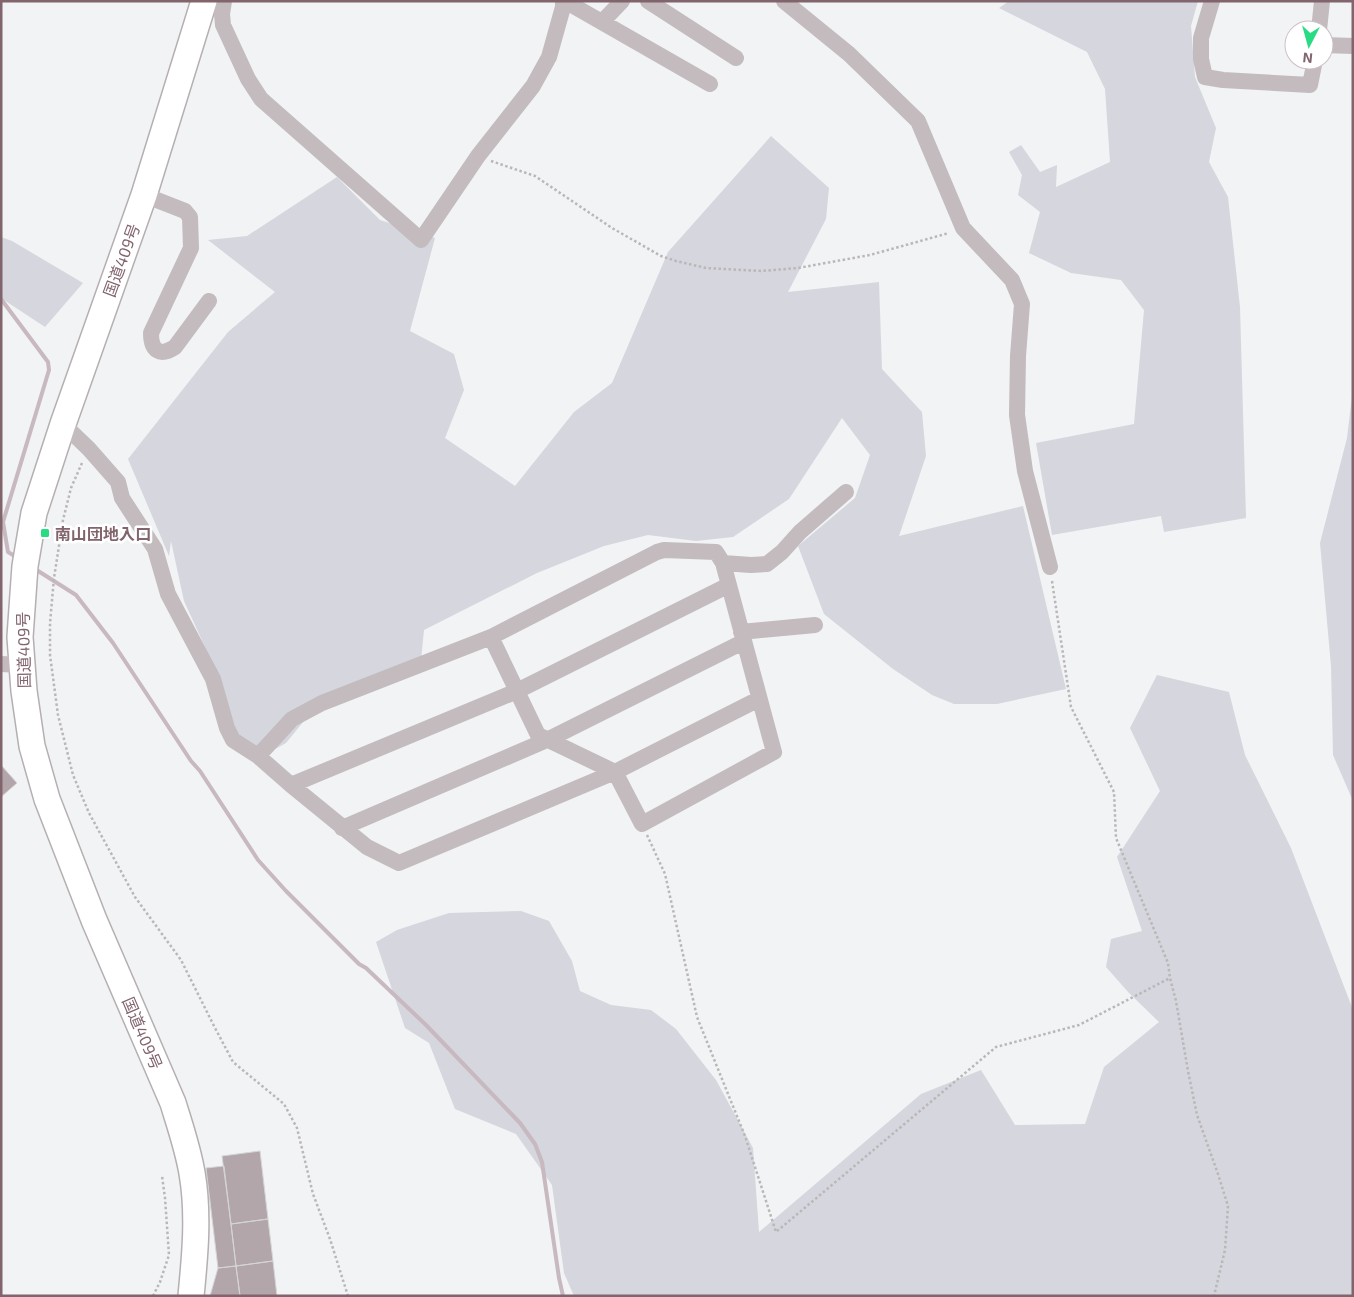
<svg xmlns="http://www.w3.org/2000/svg" width="1354" height="1297" viewBox="0 0 1354 1297" font-family="'Exo 2','Noto Sans JP',sans-serif">
  <style>
    .green { fill: #d5d6de }
    .lines { fill: none; stroke-linecap: round; stroke-linejoin: round }
    .stream { stroke: #c8b8bf; stroke-width: 4 }
    .building { fill: #b3a6ab; stroke: #d3d5d6 }
    .highway-casing { stroke: #b6afb1; stroke-width: 28 }
    .path { stroke: #bbb6b7; stroke-width: 2.5; stroke-dasharray: 2.5 2.5; stroke-linecap: butt }
    .minor { stroke: #c3bbbd; stroke-width: 16 }
    .highway { stroke: #fff; stroke-width: 25 }
    .poi-dot { fill: #29dc84; stroke: #fff; stroke-width: 2 }
    .labels { text-anchor: middle; dominant-baseline: central; stroke-width: 5; stroke-linejoin: round; paint-order: stroke }
    .street-label { font-size: 16px; fill: #81646c; stroke: #fff }
    .poi-label { font-size: 16px; font-weight: bold; fill: #81646c; stroke: #fff; text-anchor: start }
  </style>
  <rect width="100%" height="100%" fill="#f1f3f5"/>
  <!-- green -->
  <path class="green" d="M1009,1H1198L1191,26L1195,77L1216,128L1209,162L1228,197L1240,307L1246,518L1164,532L1161,516L1052,535L1036,443L1134,424L1144,310L1121,280L1071,273L1029,253L1040,212L1018,195L1022,175L1009,152L1021,145L1040,172L1057,165L1056,187L1110,162L1105,89L1087,52L999,8Z
    M771,136L829,188L826,219L788,292L879,282L882,369L922,412L926,456L899,536L1023,506L1066,689L997,704H954L932,695L893,669L824,614L798,546L855,498L870,455L842,418L789,499L733,537L696,541L648,535L604,546L537,573L424,630L420,670L312,711L286,743L259,758L240,742L216,671L184,601L171,541L169,556L128,459L228,332L275,292L208,240L247,236L337,177L380,220L435,238L410,331L454,354L464,390L445,438L515,486L574,412L612,383L668,252Z
    M1,237L12,241L83,283L45,327L1,298Z
    M1353,388V801L1333,755L1331,666L1320,543L1347,438Z
    M1157,675L1229,692L1245,755L1291,848L1353,1010V1296H574L564,1273L552,1185L516,1134L455,1109L429,1043L405,1028L376,942L397,930L449,913L521,911L549,921L572,961L580,991L611,1005L651,1010L676,1029L716,1080L753,1148L759,1232L921,1094L981,1070L1015,1125L1085,1124L1104,1067L1159,1022L1129,993L1106,967L1111,939L1142,931L1117,857L1160,791L1130,728Z"/>
  <g class="lines">
    <!-- stream -->
    <path class="stream" d="M1,299L48,362L49,370L3,522L8,552L18,558
      M35,569L76,595L113,643L191,761L200,771L258,860L286,891L359,964L366,968L426,1025L520,1123L535,1144L542,1162L559,1278L563,1296"/>
  </g>
  <!-- building -->
  <path class="building" d="M1,765L17,783L1,797Z
    M260,1151L268,1219L231,1224L222,1156Z
    M224,1166L236,1266L218,1268L206,1168Z
    M268,1219L273,1261L236,1266L231,1224Z
    M273,1261L277,1296H240L236,1266Z
    M236,1266L240,1296H210L218,1268Z"/>
  <g class="lines">
    <!-- highway casing -->
    <g class="highway-casing">
      <path id="highway" d="M191,1296C195,1256 199,1213 192,1173C188,1149 180,1126 173,1103L94,920L47,799L32,746L24,691L20,637L25,566L34,513L63,424L144,195L204,1"/>
    </g>
    <!-- path -->
    <path class="path" d="M491,161L535,176L612,228L661,256L676,261L706,268L761,271L798,268L870,255L949,233
      M82,463L71,488L63,520L54,578L50,623V655L58,715L73,775L89,813L135,897L181,960L214,1026L233,1062L284,1104L297,1128L313,1194L330,1239L348,1296
      M1052,581L1071,707L1114,792L1116,838L1168,963L1170,978L1176,1001L1188,1071L1197,1115L1218,1174L1228,1206L1225,1250L1214,1296
      M647,835L665,874L697,1017L745,1136L776,1232L996,1047L1079,1025L1170,978
      M153,1296L160,1282L169,1255L165,1198L162,1176"/>
    <!-- minor -->
    <path class="minor" d="M224,1L222,14L223,25L248,79L261,99L421,240L478,156L533,86L549,57L563,7V1
      M565,1L710,84
      M648,1L736,58
      M784,1L849,54L918,121L963,228L1012,280L1022,304L1018,356L1017,415L1025,471L1050,567
      M1212,1L1201,38V59L1205,77L1223,80L1310,85L1315,60
      M602,22L622,1
      M1319,30L1322,1
      M1324,45L1353,46
      M144,195L185,211L190,217L191,248L151,333C151,351 160,357 175,347L209,301
      M63,424L89,449L118,482L122,498L155,549L168,594L213,679L227,728L233,740L258,756L291,785L367,847L399,863L615,772L759,699
      M723,563L751,565L767,564L782,552L800,532L846,492
      M741,632L815,625
      M1,664L21,665
      M258,756L292,719L322,703L491,637L657,552L664,550L716,552L723,563L774,752L642,824L615,772L538,735L491,637
      M291,785L517,691L729,585
      M342,828L547,740L743,642"/>
    <!-- highway -->
    <use href="#highway" class="highway"/>
  </g>
  <!-- markers -->
  <rect class="poi-dot" x="40" y="528" width="10" height="10" rx="2.5"/>
  <g class="labels">
    <!-- street labels -->
    <g class="street-label">
      <text transform="translate(121 260) rotate(-70)">国道409号</text>
      <text transform="translate(23 650) rotate(-91)">国道409号</text>
      <text transform="translate(143 1033) rotate(67)">国道409号</text>
    </g>
    <!-- poi labels -->
    <g class="poi-label">
      <text x="55" y="533">南山団地入口</text>
    </g>
  </g>
  <!-- border -->
  <rect width="1354" height="1297" fill="none" stroke="#81646c" stroke-width="5"/>
  <!-- north arrow -->
  <g transform="translate(1309 45) rotate(186)"><circle r="24" fill="#ffffff" stroke="#cdc1c4"/>
  <path d="M0-4L9 19L0 12L-9 19Z" fill="#29dc84"/>
  <text y="-8" font-size="14" font-weight="bold" text-anchor="middle" fill="#81646c">N</text>
  </g>
</svg>
